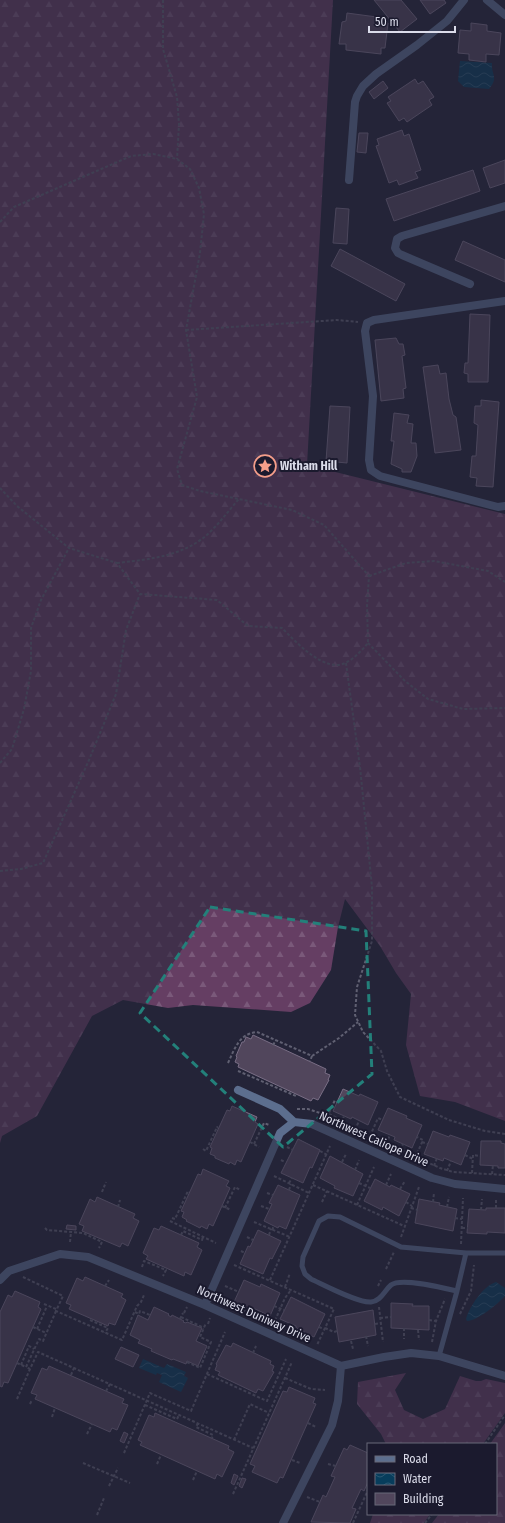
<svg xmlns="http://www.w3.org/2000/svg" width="505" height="1523" viewBox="0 0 505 1523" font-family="'Fira Sans Condensed',sans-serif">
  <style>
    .forest { fill: url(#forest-firs) }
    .water { fill: url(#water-waves) }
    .building { fill: #51465c; stroke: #796e85 }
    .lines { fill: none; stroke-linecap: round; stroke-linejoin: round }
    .path { stroke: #606072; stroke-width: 2; stroke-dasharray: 3 2; stroke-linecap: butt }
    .service { stroke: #5c6e8e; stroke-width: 5 }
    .minor { stroke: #5c6e8e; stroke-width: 8 }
    .marked { fill: none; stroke: #23807a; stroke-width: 3; stroke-dasharray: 8 5; stroke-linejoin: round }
    .labels { text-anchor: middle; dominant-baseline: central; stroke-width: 4; stroke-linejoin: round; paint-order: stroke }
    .poi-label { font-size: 12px; font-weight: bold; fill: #dbdcea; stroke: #1b1a2e; text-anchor: start }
    .street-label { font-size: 12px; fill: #dbdcea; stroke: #1b1a2e }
  </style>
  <defs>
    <pattern id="forest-firs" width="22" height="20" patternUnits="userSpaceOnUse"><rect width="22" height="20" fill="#653e63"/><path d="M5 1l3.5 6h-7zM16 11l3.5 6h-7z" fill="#7a597a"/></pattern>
    <pattern id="water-waves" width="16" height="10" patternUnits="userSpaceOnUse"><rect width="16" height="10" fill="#073d5c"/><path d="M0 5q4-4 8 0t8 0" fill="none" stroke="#2b5874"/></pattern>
  </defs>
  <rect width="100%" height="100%" fill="#242438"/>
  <!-- forest -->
  <path class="forest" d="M0,0H333L307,465L505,514V1121L455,1102L420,1096L406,1045L411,994L396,973L380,946L345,899L338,927L331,970L310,1003L291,1012L193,1005L168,1008L123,1000L92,1016L37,1116L2,1136L0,1143Z
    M406,1373L395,1390L404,1410L423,1419L445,1409L460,1376L476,1381H481L486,1379L505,1383V1413L483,1444H386L381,1434L357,1404L358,1382Z
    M505,1423V1523H432L439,1514H496V1444H490Z
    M373,1514H430L424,1523H370Z"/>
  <!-- water -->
  <path class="water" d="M460,61L492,63C491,75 499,77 489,89L464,87L458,81Z
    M496,1282L505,1288V1296C498,1304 477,1321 467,1321L466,1319C470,1306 483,1286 496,1282Z
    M143,1359L164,1368L167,1364L186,1372L184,1376L188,1378L181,1392L159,1382L162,1375L157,1373L156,1375L139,1368Z"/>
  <!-- building -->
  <path class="building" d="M374,0H401L417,19L400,32Z
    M420,0H444L446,3L430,14Z
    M347,13L384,18L383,22L388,23L385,48H381V54L346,50V44H339L342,22L346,21Z
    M471,23L487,25V31L501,33L499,55L486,54V62L469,60V54L458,53L460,30L471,31Z
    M415,79L418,84L423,81L434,97L429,100L432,105L407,122L404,118L399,121L387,103L391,101L388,97Z
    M383,81L388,88L374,99L369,92Z
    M402,130L404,136L409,134L421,170L415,172L418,178L399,185L397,180L389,183L376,146L379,145L377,139Z
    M359,133H368L366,153L357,152Z
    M505,160V183L490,188L483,168Z
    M473,170L480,191L394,221L386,199Z
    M336,208L349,209L347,244L333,243Z
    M463,241L505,260V282L455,260Z
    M340,249L405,284L396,301L331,266Z
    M470,314L490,315L488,382H468V374L464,373L465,363H468Z
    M396,338L399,344H403L405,355L402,356L406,388L403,389L404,398L381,401L375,340Z
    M438,365L440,374L446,373L449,399L453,415L456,417L461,450L435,453L423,367Z
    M481,400L499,402L493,487L476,486L477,478L470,477L472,456H476L478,425L474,423L475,406H481Z
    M330,406L350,407L347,463L326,461Z
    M394,413L409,415L407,423L413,424L411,443H416L417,456L411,472H402V469L391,464L394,441H391Z
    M253,1035L326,1069L325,1073L330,1075L328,1080H329L318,1100L313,1098L311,1101L238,1067L239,1064L235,1062L237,1057L236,1056L242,1042H244L246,1037L251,1039Z
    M343,1089L359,1096L360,1094L378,1102L368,1125L352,1117L351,1119L333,1111Z
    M232,1106L257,1117L255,1122L258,1124L241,1162L237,1160L235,1165L230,1162L229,1164L215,1158V1156L210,1154L212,1148L210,1147L227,1110L230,1111Z
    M388,1108L407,1116L406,1118L422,1125L412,1148L394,1140L395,1137L378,1130Z
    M433,1131L449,1137L450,1135L470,1142L461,1165L444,1158L443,1161L424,1154Z
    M298,1139L320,1150L312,1168L310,1167L303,1183L281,1173Z
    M481,1141H501V1143L505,1144V1168H498V1166L480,1165Z
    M330,1156L363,1174L353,1196L334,1188L335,1186L320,1178Z
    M203,1169L229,1181L226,1186L230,1188L213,1226L209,1224L207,1229L201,1226L200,1228L186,1221L187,1220L182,1217L184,1212L181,1211L198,1174L201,1175Z
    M375,1179L390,1187L391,1185L410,1194L399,1216L383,1207L382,1210L364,1201Z
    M278,1185L300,1195L286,1229L279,1226L278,1228L264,1221L272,1204L269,1203Z
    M97,1197L135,1214L133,1218L139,1221L128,1246L122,1243L120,1247L82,1231L84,1226L79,1224L90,1199L95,1202Z
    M419,1199L440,1203L439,1205L457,1209L453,1231L415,1223Z
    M486,1208H505V1233L487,1232V1234L467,1233L469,1209L486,1210Z
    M67,1225L76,1226V1230L66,1229Z
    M161,1226L199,1243L197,1247L202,1250L191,1275L185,1272L184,1276L146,1259L148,1256L143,1253L154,1228L159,1230Z
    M258,1230L281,1241L272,1259L270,1258L263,1274L240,1264L248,1246L250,1247Z
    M85,1277L123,1294L121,1297L126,1300L115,1325L109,1323L108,1326L69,1309L71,1305L66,1303L77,1278L83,1281Z
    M244,1280L260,1287L261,1284L280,1293L270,1316L253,1308L252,1310L234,1302Z
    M15,1291L40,1302L38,1307L41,1309L8,1383L4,1382L2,1387L0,1386V1312L8,1295L12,1297Z
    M291,1297L325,1314L314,1337L296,1328V1326L280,1319Z
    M391,1303L413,1304L412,1306H429V1330L391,1328Z
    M154,1307L169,1314L168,1315L171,1317L172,1315L184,1321L183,1322L186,1323L187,1322L202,1328L196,1341L207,1346L198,1366L187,1361L186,1364L173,1359L172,1360L151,1351L152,1349L138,1343L140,1340L130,1335L138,1315L148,1320Z
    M373,1310L376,1335L339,1342L335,1317Z
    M233,1343L271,1361L270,1364L274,1366L272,1371L274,1372L263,1391L258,1389L256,1393L218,1375L220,1372L215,1370L217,1365L216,1364L226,1345L231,1347Z
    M121,1347L139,1355L133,1367L115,1359Z
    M49,1366L124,1399L122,1403L128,1405L117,1430L112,1428L110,1432L35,1399L37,1395L31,1393L42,1368L47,1370Z
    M289,1387L315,1398L313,1403L316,1404L283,1478L280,1477L277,1483L252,1472L255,1466L250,1464L283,1391L287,1392Z
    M155,1413L229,1446L228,1449L234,1452L222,1477L217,1474L215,1479L140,1445L142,1442L138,1440L149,1415L154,1417Z
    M124,1432L128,1434L124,1443L120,1441Z
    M350,1445L368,1453V1482L364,1491L361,1489L352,1508L356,1509L350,1523L311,1522L323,1495L326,1497L335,1477L331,1476L344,1448L347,1450Z
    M234,1474L238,1476L234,1485L231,1483Z
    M242,1478L246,1479L242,1488L239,1486Z"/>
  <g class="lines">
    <!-- path -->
    <path class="path" d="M163,0V49L177,97L179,124L177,159
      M0,222L14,207L131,156L153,154L177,159L190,169L199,188L204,214L200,253L186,330L197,397L177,469L182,485L200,491L292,510L324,525L369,576L367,606L368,643C362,650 355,658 347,662C326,675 296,642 282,628L248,626L217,600L140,594L117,563L69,548L17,506L0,488
      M186,330L337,320L358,322
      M117,563C151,559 187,556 212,530C222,520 230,509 239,499
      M369,576L406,563L434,561L488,571L505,582
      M368,643L405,681L428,699L463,709L505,708
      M346,663L360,767L372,887V941L357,987L355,1015L363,1032L381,1051L387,1071L400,1097L449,1120L485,1131L505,1134
      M0,763L12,749L24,709L31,671V628L41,600L69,548
      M0,871L21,869L43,863L89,760L116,694L126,630L140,594
      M273,1045L276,1040
      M312,1056L339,1038L358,1022
      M228,1063C235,1048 239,1034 257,1032L312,1056L310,1061
      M238,1071L296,1096L297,1095
      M297,1109H308L320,1113L440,1168L453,1172L505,1175
      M329,1114L337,1118L335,1121
      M327,1117L335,1100
      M341,1124L344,1116
      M355,1130L359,1121
      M370,1136L378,1118L383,1120
      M250,1142L259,1147
      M422,1142L428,1144
      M254,1144L264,1123L269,1125
      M386,1144L390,1135
      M287,1147L293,1150
      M203,1149L206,1151L217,1127L218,1128
      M400,1150L403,1144
      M320,1151L327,1155
      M465,1155L473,1159
      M415,1158L423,1140L417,1137
      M281,1160L285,1162
      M342,1162L346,1154
      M434,1166L437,1158
      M355,1170L359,1160
      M447,1171L451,1161
      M472,1173L473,1155L480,1156
      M492,1174L493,1165
      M274,1176L309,1193
      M289,1183L292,1178
      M359,1183L370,1188
      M313,1185L404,1226
      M386,1185L391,1174
      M400,1189L405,1181
      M289,1190L291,1184
      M102,1192L106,1182
      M267,1193L273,1195
      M322,1202L327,1191
      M406,1202L412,1206
      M433,1202L434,1193
      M357,1205L374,1167
      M222,1206L231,1210
      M261,1206L269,1209
      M118,1207L120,1200
      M447,1207L449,1197
      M225,1208L235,1187L240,1190
      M411,1208L418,1210
      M496,1208V1199
      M481,1210L482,1199
      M172,1218L175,1219L188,1191L189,1192
      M455,1218L462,1219
      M170,1221L216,1243
      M254,1222L290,1237
      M45,1228L47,1230L83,1233L102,1242L99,1248
      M462,1228H468
      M272,1230L274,1226
      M181,1235L183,1231L202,1240L203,1237
      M269,1235L271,1229
      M247,1237L253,1240
      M401,1237L419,1187
      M70,1242L71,1232
      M461,1244L463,1198
      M241,1251L245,1253
      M234,1265L334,1309L317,1345
      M142,1267L144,1261L166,1270L163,1276
      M386,1269L394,1252
      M23,1277L63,1296L56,1311L122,1340L137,1306L141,1302L144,1295
      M270,1280L330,1146
      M105,1286L109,1280
      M225,1286L239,1292
      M378,1286L381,1280
      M285,1287L290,1273
      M44,1304L56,1309
      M274,1306L284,1310
      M379,1307L383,1342
      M56,1311L43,1341L39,1339L26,1367L30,1369L38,1352L253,1448
      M135,1312L139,1314L140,1311L150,1315
      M244,1312L246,1307
      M184,1313L187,1307
      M460,1314L471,1291L474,1265
      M181,1317L204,1328
      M257,1317L260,1311
      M380,1318L391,1317
      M180,1319L183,1313
      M90,1320L108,1328L105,1333
      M429,1320L436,1321
      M208,1324L210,1318
      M375,1324L381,1323
      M273,1325L285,1298L291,1290
      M33,1327L46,1333
      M319,1327L324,1329
      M325,1328L334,1332L337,1331
      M404,1328V1339
      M37,1329L47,1306
      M418,1330L419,1340
      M289,1332L292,1324
      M366,1336L368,1346
      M302,1339L305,1333
      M351,1341L353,1349
      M432,1342L436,1321L445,1299
      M253,1353L256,1346
      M187,1362L200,1368L211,1342L200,1337L206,1323
      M17,1363L26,1367
      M21,1365L29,1346L34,1349
      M207,1374L267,1401L286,1359
      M71,1375L74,1368
      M285,1378L311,1389L325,1390
      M106,1391L110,1384
      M17,1399L30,1369
      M30,1404L32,1400
      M145,1405L177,1419L179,1415
      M52,1417L55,1408
      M198,1423L196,1427L213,1435L212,1438
      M308,1423L316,1427
      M87,1434L92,1424
      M234,1440L250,1404L269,1413
      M485,1444L505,1415
      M124,1453L150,1393L191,1411L225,1332
      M292,1460L300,1463
      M83,1463L130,1483
      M157,1464L161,1455
      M328,1464L336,1466
      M193,1480L197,1471
      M109,1486L118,1468
      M233,1494L292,1362
      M307,1497L320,1502
      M97,1515L104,1498
      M353,1523L368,1490
      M425,1523L432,1514"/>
    <!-- service -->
    <path class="service" d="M466,1253H505
      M439,1356L457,1291C444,1288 401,1277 391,1285C384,1291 381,1301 371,1302C358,1303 324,1285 311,1279L305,1274L302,1266L303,1257L319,1221L328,1216L340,1217L401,1247L466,1253L457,1291"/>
    <!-- minor -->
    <path class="minor" d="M487,0L505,15
      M349,180L355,102L357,96L363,86L376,74L417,45L447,21L464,0
      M470,284L402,255L398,253L395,248L397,239L402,236L505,206
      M505,301L374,320L367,323L365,331L373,396L369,460L371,470L380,476L498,507L505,506
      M238,1090L280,1109L294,1122
      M0,1280L9,1271L60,1254L88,1257L205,1305L341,1366L384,1357L411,1353L439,1356L505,1376
      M205,1305L280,1133L294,1122L312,1124L432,1178L455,1184L505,1189
      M283,1523L332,1425L338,1401L341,1366"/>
  </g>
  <!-- marked area -->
  <path d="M0 0H505V1523H0ZM210,907L366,931L372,1074L283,1147L140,1013Z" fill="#242438" fill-opacity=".55" fill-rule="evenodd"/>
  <path class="marked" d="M210,907L366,931L372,1074L283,1147L140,1013Z"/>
  <!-- icons -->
  <defs>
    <g id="sight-ring" transform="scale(1.15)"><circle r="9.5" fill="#1b1a2e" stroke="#f49e8a" stroke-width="1.5"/><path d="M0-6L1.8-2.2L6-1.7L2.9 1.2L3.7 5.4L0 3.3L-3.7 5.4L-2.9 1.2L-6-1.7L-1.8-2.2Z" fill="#f49e8a"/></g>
  </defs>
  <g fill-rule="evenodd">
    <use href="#sight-ring" x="265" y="466"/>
  </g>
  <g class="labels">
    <!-- poi labels -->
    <g class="poi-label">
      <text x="280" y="466">Witham Hill</text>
    </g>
    <!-- street labels -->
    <g class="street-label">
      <text transform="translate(374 1139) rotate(24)">Northwest Caliope Drive</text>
      <text transform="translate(254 1314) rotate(24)">Northwest Duniway Drive</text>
    </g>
  </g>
  <!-- legend -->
  <rect x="367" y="1443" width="130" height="72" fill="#1b1a2e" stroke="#686879"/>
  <rect x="375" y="1456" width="20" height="6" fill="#5c6e8e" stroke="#686879"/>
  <text x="403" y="1463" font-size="12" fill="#dbdcea">Road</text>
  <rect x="375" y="1473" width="20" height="12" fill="url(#water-waves)" stroke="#686879"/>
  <text x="403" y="1483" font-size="12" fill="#dbdcea">Water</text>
  <rect x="375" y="1493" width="20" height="12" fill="#51465c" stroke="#686879"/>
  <text x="403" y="1503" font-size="12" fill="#dbdcea">Building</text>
  <!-- scale -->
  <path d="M369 26v6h86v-6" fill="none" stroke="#dbdcea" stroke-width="2"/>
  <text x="375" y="26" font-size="12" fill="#dbdcea" stroke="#1b1a2e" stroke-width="3" paint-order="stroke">50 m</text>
</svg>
